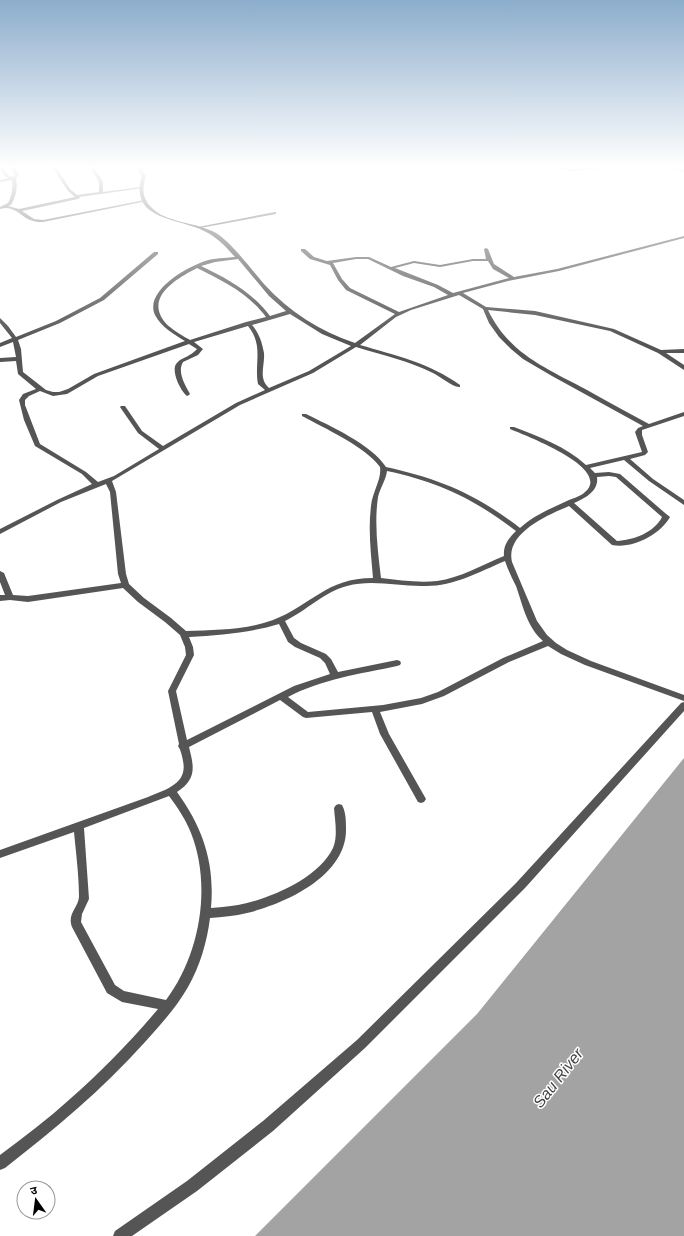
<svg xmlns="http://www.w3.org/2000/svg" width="684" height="1236" viewBox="0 0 684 1236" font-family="Helvetica,'Noto Sans Devanagari',sans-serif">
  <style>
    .water { fill: #a3a3a3 }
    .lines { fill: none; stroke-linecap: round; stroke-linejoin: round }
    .lane { fill: #555; fill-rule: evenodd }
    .street { fill: #555; fill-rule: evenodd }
    .labels { text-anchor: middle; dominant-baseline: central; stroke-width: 3; stroke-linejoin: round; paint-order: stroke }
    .near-water-label { font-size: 16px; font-style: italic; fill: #444; stroke: #fff }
  </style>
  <rect width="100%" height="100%" fill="#fff"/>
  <!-- water -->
  <path class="water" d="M684,758V1236H255L477,1014Z"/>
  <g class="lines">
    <!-- lane -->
    <path class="lane" d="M0,167H2L9,176L13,177L15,175L11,167H15L19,175L16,178C18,188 16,196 11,205L8,206L19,209L75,197L68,191L52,167H56L70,189L77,195L99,192V182L90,167H94L103,182V192L141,187L143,188L79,197L80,198L78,199L22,211L34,219L43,220L145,200L147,201L43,222C40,222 36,222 33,221C21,218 15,204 0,209V207L8,203C12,196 13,189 12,180L0,182V180L9,178C5,178 0,171 0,167Z
      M275,212H276V214L200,228L198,227Z"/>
    <!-- street -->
    <path class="street" d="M136,167H140L146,176C142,188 142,198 151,207C165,223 197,222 216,233C232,243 251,269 264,284C289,312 320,331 355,343L395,314L346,290L338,280L330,265L310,259L301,251V249H305L314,257L327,261L356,257H369L391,267L414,261L440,265L473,259H486L484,249L486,248L488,249L494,264L514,277L557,269L684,236V238L559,271L508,281L463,293L486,307L535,311L614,329L661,350L684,349V353H666L684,365V370L658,353L610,331L535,315L488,310C509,354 546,368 587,390C607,401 628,413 649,424L684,412V416L642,430V435L648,452L645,455L630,459L653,479L684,500V505L649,481L624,460L590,468L595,473L609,472L620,474L665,513L670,517C660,535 632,549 612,545L569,506C548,515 505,533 512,562L537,621L547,635L556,643L567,650L591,661L684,695V701L585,665L561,654L548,646L509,662L444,696L422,704L380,712L389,734L426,799L424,802L421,803L418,802L380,734L372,712L306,718L303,717L280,700L189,747C194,767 197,779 177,792C203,828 215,863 211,908C223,907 235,906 247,903C276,896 320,876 333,848C338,836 335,821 334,808L336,805L339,804L342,805C346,812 346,822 346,829C347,876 285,904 247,913C235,916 222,917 210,918C207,942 200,966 188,987C176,1008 161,1024 145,1042C102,1090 56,1128 5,1168L0,1170V1155C24,1137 48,1119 70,1099C102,1071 131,1041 158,1009L122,1002L107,993L72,927C67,914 78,908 79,897C79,876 76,853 74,832L0,858V850L148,797C165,790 188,784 183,761C182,756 181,750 178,746L179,744L168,691L186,655L185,647L180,635L165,622L138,602L123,588L28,602L10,600L0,601V595H5L0,582V571L4,573L13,595L28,596L121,583L118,574L110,492L106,484L61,502L0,534V529L57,500L92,484L82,474L35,446L24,420L19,400L23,394L36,389L18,374L16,361L0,362V358L16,357L13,342L0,347V343L12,338L0,323V318L8,326L16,337L56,321L100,298L154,252H158V254L104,300L60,323L18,340L21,349L23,372L46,390L53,392H59L68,389L94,374L185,341C175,335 161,327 155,315C144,291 187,267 205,261C214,258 225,258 235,257C226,247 217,237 204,231C178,218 128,220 142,176ZM238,259L269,296L286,311L270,316C252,292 228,279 201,266L215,262ZM356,259H368L403,276L434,287L448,295L399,312L350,288L342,279L333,263ZM473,261H488L493,269L509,278L453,293L438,285L395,268L414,263L440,267ZM197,268C223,281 248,293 266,317L246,322L190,340C180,334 164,326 160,314C151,292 182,276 197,268ZM459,295L483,309L489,323L499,337L511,349L523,359L552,376L643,426L638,428L635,432L642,452L586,465C565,446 540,437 514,427H510V429C524,435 613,468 585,492C581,496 574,498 569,500C552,508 534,515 520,528C476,494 440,479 386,467C371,444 330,426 306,414H302V416C324,428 366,447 380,467C382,479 372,493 371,506C368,530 371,554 373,578C326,578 312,605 273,620C246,630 215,630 186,631L171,618L144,598L129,584L126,574L116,492L112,481L240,405L313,373L356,347C382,355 409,361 433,373C440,376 453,388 460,387V385C430,363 394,355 360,345L396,317L411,310ZM290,314L322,334L351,346L309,371L269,388C258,378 265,366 264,353C262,342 259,333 252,325ZM248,326C264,346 254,362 258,384L265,390L236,403L163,446L142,431L125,406H121L120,407L138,433L159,449L114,476L98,482L86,472L40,444L25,405V400L29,396L40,391L53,396L67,394L98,376L189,344L197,349C186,362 167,356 178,383C180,387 183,393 187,396L189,395L190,394C185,385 177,372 183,362L198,355L203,349L194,342ZM387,471C439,482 474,499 516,531C509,538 503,545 504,556C482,565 460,578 437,581C418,583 399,580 381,578C378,552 374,524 378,497C380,488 386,480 387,471ZM609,476L616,477L662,517C654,533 633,540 617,541L574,503C585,498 599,491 597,477ZM505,561C508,570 512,578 516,586C523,606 527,627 543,641L503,658L438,692L421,698L383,705L308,712L288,697C322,679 360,674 397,666L400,665L401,663L400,661L397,660L338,672L331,659L326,654L301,643L294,638L285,621C306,611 324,592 347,586C373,579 400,587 426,586C454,586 479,572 505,561ZM279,624L288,642L295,647L320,658L325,663L330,674L294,686L187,740L176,691L194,655L193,647L189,637C220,635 249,633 279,624ZM169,796C178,808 186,820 191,833C212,886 200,955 166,1000L124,991L115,985L81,922L82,914L89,899L84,828Z
      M544,167L574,169L621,167L574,171Z
      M667,167H673L684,170V172Z
      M684,702V711L525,888L365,1048L273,1131L197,1191L132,1236H113L115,1231L187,1181L263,1121L357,1040L517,882L681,703Z"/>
  </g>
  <!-- sky -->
  <linearGradient id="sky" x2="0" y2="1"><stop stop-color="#8cadcc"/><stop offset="0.49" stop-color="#fff"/><stop offset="1" stop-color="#fff" stop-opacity="0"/></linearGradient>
  <rect width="684" height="340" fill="url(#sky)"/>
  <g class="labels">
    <!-- near-water labels -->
    <g class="near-water-label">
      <text transform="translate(558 1078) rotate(-52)">Sau River</text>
    </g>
  </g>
  <!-- north arrow -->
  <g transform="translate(36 1200) rotate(346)"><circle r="19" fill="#ffffff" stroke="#999999"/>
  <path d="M0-3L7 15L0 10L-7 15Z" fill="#000000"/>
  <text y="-6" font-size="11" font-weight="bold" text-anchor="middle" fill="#000000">उ</text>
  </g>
</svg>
